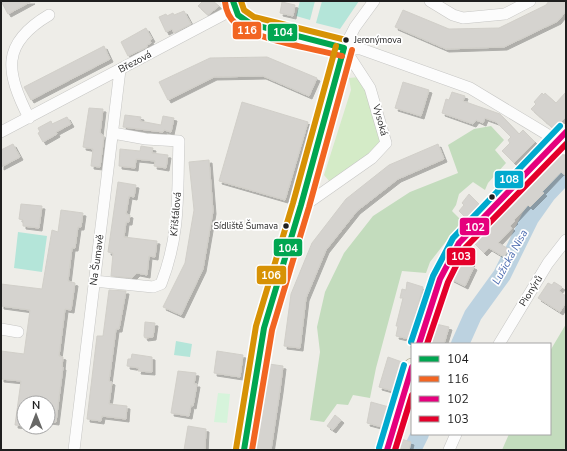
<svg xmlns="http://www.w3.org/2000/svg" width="567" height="451" viewBox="0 0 567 451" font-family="'Nunito Sans',sans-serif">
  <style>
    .grass { fill: #d4ebc7 }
    .forest { fill: #c3dcbd }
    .park { fill: #d6f4db }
    .pitch { fill: #b4e5d9 }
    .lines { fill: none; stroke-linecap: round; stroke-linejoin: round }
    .river { stroke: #bcd2e0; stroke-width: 18 }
    .building { fill: #d5d3cf; stroke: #d1cfc9; filter: url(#shadow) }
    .minor-casing { stroke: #c6c6c4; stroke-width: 12 }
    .primary-casing { stroke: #a49f84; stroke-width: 18 }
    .minor { stroke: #fcfcfc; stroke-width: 11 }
    .primary { stroke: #f1eee5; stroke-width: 17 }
    .bus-1-casing { stroke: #fff; stroke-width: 9 }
    .bus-2-casing { stroke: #fff; stroke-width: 9 }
    .bus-3-casing { stroke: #fff; stroke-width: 9 }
    .bus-4-casing { stroke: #fff; stroke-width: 9 }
    .bus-5-casing { stroke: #fff; stroke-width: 9 }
    .bus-6-casing { stroke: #fff; stroke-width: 9 }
    .bus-1 { stroke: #00a651; stroke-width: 6 }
    .bus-2 { stroke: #f26522; stroke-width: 6 }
    .bus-3 { stroke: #e5007d; stroke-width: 6 }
    .bus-4 { stroke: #e4002b; stroke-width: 6 }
    .bus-5 { stroke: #d79205; stroke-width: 6 }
    .bus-6 { stroke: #00a9ce; stroke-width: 6 }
    .bus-dot { fill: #1f1f1f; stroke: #fff; stroke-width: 1.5 }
    .labels { text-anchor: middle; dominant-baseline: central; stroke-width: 3.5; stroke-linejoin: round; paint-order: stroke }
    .bus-label { font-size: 9px; fill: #1f1f1f; stroke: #fff; text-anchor: start }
    .street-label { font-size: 10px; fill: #1f1f1f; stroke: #fff }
    .water-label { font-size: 11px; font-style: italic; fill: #4b6bb0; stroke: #fff }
    .line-badge { stroke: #fff; stroke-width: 1.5 }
    .badge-label { font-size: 11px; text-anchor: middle; font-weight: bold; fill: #fff }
  </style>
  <defs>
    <filter id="shadow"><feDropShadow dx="3" dy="3" stdDeviation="0" flood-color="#0004"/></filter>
  </defs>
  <rect width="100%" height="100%" fill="#eeede8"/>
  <!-- grass -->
  <path class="grass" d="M359,77L366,88L381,141L370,154L330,182L324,175L351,90L349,78Z"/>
  <!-- forest -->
  <path class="forest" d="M491,126L504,140L495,150L506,163L488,183L485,190L473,182L459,194L456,205L452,211L462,221L430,262L426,273L402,271L376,368L370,398L353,395L348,405L337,404L324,422L310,420L320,352L317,327L325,292L344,253L373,216L410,192L458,173L448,145L474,129Z
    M566,324V447L564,450H502L509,434H550V351Z"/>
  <!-- park -->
  <path class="park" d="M218,393L230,394L227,423L214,422Z"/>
  <!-- pitch -->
  <path class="pitch" d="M300,1H315L310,20L296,16Z
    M322,1H359L340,29L316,23Z
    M18,232L47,236L42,272L14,268Z
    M176,341L192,344L190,357L174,355Z"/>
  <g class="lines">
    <!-- river -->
    <path class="river" d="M460,344L473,315L502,275L530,218L547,194L566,174
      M412,450L420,434"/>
  </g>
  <!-- building -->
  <path class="building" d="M1,1H32L8,14Z
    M203,1H213L219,6L208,15L198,6Z
    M549,1H566V11L558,21L504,47L446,49L395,27L403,10L449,29L499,28L546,5Z
    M282,2L295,5L293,16L280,13Z
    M184,11L191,24L174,33L172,29L166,32L159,17L166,14L167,16L173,13L174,15Z
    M146,28L152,39L150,40L151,43L147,45V47L128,56L121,42Z
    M104,46L110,59L31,100L24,87Z
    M267,57L317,78L309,96L263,76L214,77L168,100L159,82L210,58Z
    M403,82L429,90L421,116L395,108Z
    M452,92L465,96L463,101L500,114L519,134L523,130L535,142L514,163L502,151L510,143L508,140L511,137L496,122L485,118L483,123L476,120L473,124L442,113L446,99L449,100Z
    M566,92V117L554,129L531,109L536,104L534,102L542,93L544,95L545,93L556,103Z
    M242,102L308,122L285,200L219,181Z
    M89,108L103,109L100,133L104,136L100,167L91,166L93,149L83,147Z
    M125,115L141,117L140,121L161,125L163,116L174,118L171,132L164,130L163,132L123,127Z
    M67,117L71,124L56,132L57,134L43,142L38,133L40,132L38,128L51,121L52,124Z
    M13,144L20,157L1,167V150Z
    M438,144L444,159L398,179L357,211L326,250L306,298L300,348L284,346L291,294L312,243L346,199L389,165Z
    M141,146L153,148L152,153L168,155L166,168L154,166L155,161L136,159L135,168L119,166L120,149L140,151Z
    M561,154L566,156V176L561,172L542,192L544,193L530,207L528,205L514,220L515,221L510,226L512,228L498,243L509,249L504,257L489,248L484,253L474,243L533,183L534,184Z
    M209,160L213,211L203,269L181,315L163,307L185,263L194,210L189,162Z
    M118,182L136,185L134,197L129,196L126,214L130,215L129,222H126L124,237L157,241L155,257L149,256L147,275L137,273L132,278L111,276L113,253L108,252Z
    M469,194L479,204L467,219L459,211L464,205L462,203Z
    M21,204L42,206L39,228L23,226V220L19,219Z
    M61,210L83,213L81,227H78L75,248H72L68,281L75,283L71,310L65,309L59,356L63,357L62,367H63L56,422L48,421V403H24V426L15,425L21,381L1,379V351L24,354L30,310L1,306V284L42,289L52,230L58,232Z
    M462,258L472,263L470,265L474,267L465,286L451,279Z
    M407,282L423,287L409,339L396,336L398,326H396L403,298H400L402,289L406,290Z
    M554,282L562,287L559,291L566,296V302L560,312L538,298L548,283L552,285Z
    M109,290L126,291L119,329H116L109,381L112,382L109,404L127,406L126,419L102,416L101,421L87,419L97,336H103Z
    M145,322L155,323L153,337L145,338L144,336Z
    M436,324L449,327L444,344H430Z
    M217,351L243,355L240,377L214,373Z
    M132,354L152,357V372L138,371L139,368L127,366L128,359H131Z
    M388,357L402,362L393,391L379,387Z
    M269,364L283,366L280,390L271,450H256Z
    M178,371L196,373L194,384H197L193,406L191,405L189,416L171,413Z
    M371,402L389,407L382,427L367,423Z
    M335,415L341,420L333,430L327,426Z
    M188,426L206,429L205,450H184Z
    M401,439L411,442L409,450L399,448Z"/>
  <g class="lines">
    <!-- minor casing -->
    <g class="minor-casing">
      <path id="minor" d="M233,1C234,14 240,18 251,24L344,48L361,49L470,88L558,141L566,149
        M430,1L453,15L463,18L505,14L530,1
        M29,118C6,72 0,44 49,15
        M1,132L234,9
        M301,205H305L372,158L386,143L370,88L344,48
        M94,281L153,287L161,284C181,233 177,193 179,141L146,139L113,133
        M1,329L18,332
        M499,344L548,263L566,240
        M74,450L120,70
        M244,450L264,328L301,205L344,48L355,27L374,1
        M449,450L456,434"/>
    </g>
    <!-- primary casing -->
    <g class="primary-casing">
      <path id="primary" d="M419,344C429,309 439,274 459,243L566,132
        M387,450L412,367"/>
    </g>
    <!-- minor -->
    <use href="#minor" class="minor"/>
    <!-- primary -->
    <use href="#primary" class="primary"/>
    <!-- bus-1 casing -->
    <g class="bus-1-casing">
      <path id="bus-1" d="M233,1L238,15L251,24L344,48
        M244,450L264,328L301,205L344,48"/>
    </g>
    <!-- bus-2 casing -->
    <g class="bus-2-casing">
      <path id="bus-2" d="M225,2C226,11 229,18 236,24C252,38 318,50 342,56
        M252,450L272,330L309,207L352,50"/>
    </g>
    <!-- bus-3 casing -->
    <g class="bus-3-casing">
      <path id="bus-3" d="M419,344L440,279L459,243L566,132
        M387,450L412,367"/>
    </g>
    <!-- bus-4 casing -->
    <g class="bus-4-casing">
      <path id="bus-4" d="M427,344L448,282L465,248L566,144
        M395,450L412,395"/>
    </g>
    <!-- bus-5 casing -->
    <g class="bus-5-casing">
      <path id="bus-5" d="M241,1L244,10L254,17L346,40
        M236,449L256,326L293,203L336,46"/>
    </g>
    <!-- bus-6 casing -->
    <g class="bus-6-casing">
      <path id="bus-6" d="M411,342L433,276L453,238L560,126
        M379,448L404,365"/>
    </g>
    <!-- bus-1 -->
    <use href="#bus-1" class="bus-1"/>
    <!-- bus-2 -->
    <use href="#bus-2" class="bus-2"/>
    <!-- bus-3 -->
    <use href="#bus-3" class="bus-3"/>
    <!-- bus-4 -->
    <use href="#bus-4" class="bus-4"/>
    <!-- bus-5 -->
    <use href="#bus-5" class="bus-5"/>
    <!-- bus-6 -->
    <use href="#bus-6" class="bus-6"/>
  </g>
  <!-- markers -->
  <g class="bus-dot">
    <circle cx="346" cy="40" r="3.5"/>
    <circle cx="492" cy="197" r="3.5"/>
    <circle cx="286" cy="226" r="3.5"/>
  </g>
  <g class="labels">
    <!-- bus labels -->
    <g class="bus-label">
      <text x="354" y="40">Jeronýmova</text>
      <text x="278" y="226" text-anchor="end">Sídliště Šumava</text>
    </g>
    <!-- street labels -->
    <g class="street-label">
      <text transform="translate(135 62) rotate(-28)">Březová</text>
      <text transform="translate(380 120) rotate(75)">Vysoká</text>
      <text transform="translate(176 214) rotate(-85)">Křišťálová</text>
      <text transform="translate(97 260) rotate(-82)">Na Šumavě</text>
      <text transform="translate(531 291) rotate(-58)">Pionýrů</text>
    </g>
    <!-- water labels -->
    <g class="water-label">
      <text transform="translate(510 257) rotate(-61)">Lužická Nisa</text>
    </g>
  </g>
  <g class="line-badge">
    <rect x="232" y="21" width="30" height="19" rx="4" fill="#f26522"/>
    <rect x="267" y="23" width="31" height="19" rx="4" fill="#00a651"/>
    <rect x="494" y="170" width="30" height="19" rx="4" fill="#00a9ce"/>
    <rect x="459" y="217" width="31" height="19" rx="4" fill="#e5007d"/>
    <rect x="273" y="238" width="30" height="19" rx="4" fill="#00a651"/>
    <rect x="446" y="247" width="30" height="19" rx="4" fill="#e4002b"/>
    <rect x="256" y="265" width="31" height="20" rx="4" fill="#d79205"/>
  </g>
  <g class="badge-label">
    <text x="247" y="34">116</text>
    <text x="283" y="36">104</text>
    <text x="509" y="183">108</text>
    <text x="475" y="231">102</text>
    <text x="288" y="252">104</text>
    <text x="461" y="260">103</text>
    <text x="271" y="279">106</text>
  </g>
  <!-- border -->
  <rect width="567" height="451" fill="none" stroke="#1f1f1f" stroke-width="4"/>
  <!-- legend -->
  <rect x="411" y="343" width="140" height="92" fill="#ffffff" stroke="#a5a5a5"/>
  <rect x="419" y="356" width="20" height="6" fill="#00a651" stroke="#a5a5a5"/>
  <text x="447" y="363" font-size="12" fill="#1f1f1f">104</text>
  <rect x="419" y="376" width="20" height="6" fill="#f26522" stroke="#a5a5a5"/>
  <text x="447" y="383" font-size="12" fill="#1f1f1f">116</text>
  <rect x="419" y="396" width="20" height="6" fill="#e5007d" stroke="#a5a5a5"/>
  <text x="447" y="403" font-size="12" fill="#1f1f1f">102</text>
  <rect x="419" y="416" width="20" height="6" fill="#e4002b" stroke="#a5a5a5"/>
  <text x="447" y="423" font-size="12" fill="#1f1f1f">103</text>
  <!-- north arrow -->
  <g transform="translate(36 415)"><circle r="19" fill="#ffffff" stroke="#a5a5a5"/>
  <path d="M0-3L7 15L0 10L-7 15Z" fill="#676765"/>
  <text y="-6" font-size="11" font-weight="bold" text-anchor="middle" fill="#1f1f1f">N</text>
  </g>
</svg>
